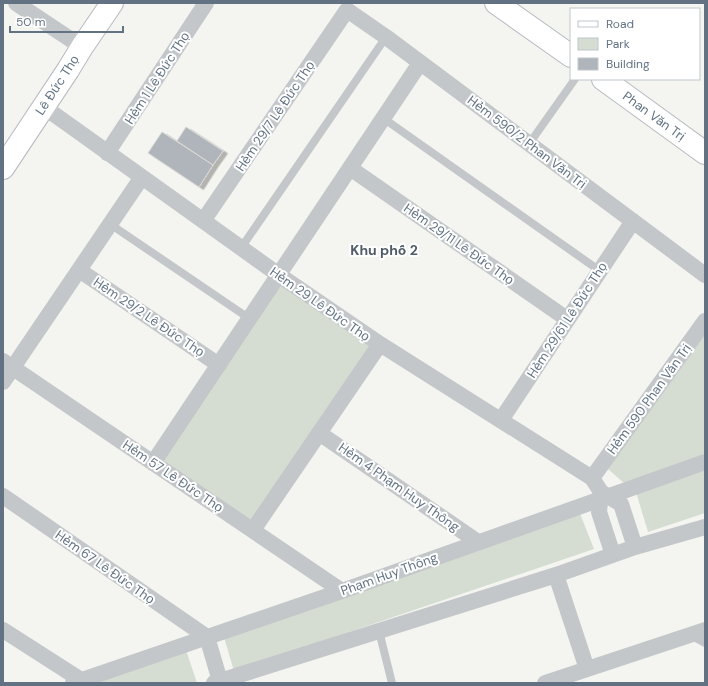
<svg xmlns="http://www.w3.org/2000/svg" width="708" height="686" viewBox="0 0 708 686" font-family="'DM Sans',sans-serif">
  <style>
    .green { fill: #d5dcd1 }
    .building { fill: #afb5bb; stroke: #d6d6d3; filter: url(#shadow) }
    .lines { fill: none; stroke-linecap: round; stroke-linejoin: round }
    .secondary-casing { stroke: #b6babf; stroke-width: 24 }
    .lane { stroke: #c4c7ca; stroke-width: 8 }
    .street { stroke: #c4c7ca; stroke-width: 16 }
    .secondary { stroke: #fff; stroke-width: 22 }
    .labels { text-anchor: middle; dominant-baseline: central; stroke-width: 4; stroke-linejoin: round; paint-order: stroke }
    .street-label { font-size: 13px; fill: #627283; stroke: #fff }
    .neighbourhood-label { font-size: 14px; font-weight: bold; fill: #505c68; stroke: #fff }
  </style>
  <defs>
    <filter id="shadow"><feDropShadow dx="4.5" dy="2.5" stdDeviation="0" flood-color="#0004"/></filter>
  </defs>
  <rect width="100%" height="100%" fill="#f4f5f0"/>
  <!-- green -->
  <path class="green" d="M279,275L380,344L253,530L153,463Z
    M705,332V454L625,484L608,469Z
    M705,469V513L648,532L636,492Z
    M579,511L594,549L234,671L224,637Z
    M186,650L197,683H81Z"/>
  <!-- building -->
  <path class="building" d="M186,127L223,151L213,165L177,141Z
    M162,132L213,165L199,187L148,153Z"/>
  <g class="lines">
    <!-- secondary casing -->
    <g class="secondary-casing">
      <path id="secondary" d="M496,3L571,56
        M603,79L705,153
        M3,168L68,70L82,47L112,3"/>
    </g>
    <!-- lane -->
    <path class="lane" d="M383,118L600,271
      M529,144L575,79
      M110,224L250,319
      M241,248L386,37
      M379,631L392,683
      M692,636L705,643"/>
    <!-- street -->
    <path class="street" d="M16,3L82,47
      M44,107L279,275L380,344L592,478L601,492L621,504L635,547
      M107,153L206,3
      M350,168L567,319
      M203,221L347,10L386,37L705,275
      M79,270L219,365
      M3,361L342,591
      M3,382L142,177
      M501,420L633,221
      M319,433L478,542
      M153,463L420,63
      M592,478L705,321
      M601,492L599,512L613,555
      M3,496L207,637
      M253,530L380,344
      M556,575L587,669
      M3,630L81,680
      M207,637L220,681
      M73,683L342,591L705,462
      M214,683L556,575L635,547L705,527
      M545,683L705,630"/>
    <!-- secondary -->
    <use href="#secondary" class="secondary"/>
  </g>
  <g class="labels">
    <!-- street labels -->
    <g class="street-label">
      <text transform="translate(157 78) rotate(-57)">Hẻm 1 Lê Đức Thọ</text>
      <text transform="translate(57 85) rotate(-57)">Lê Đức Thọ</text>
      <text transform="translate(275 116) rotate(-56)">Hẻm 29/7 Lê Đức Thọ</text>
      <text transform="translate(654 116) rotate(36)">Phan Văn Trị</text>
      <text transform="translate(527 142) rotate(37)">Hẻm 590/2 Phan Văn Trị</text>
      <text transform="translate(459 244) rotate(35)">Hẻm 29/11 Lê Đức Thọ</text>
      <text transform="translate(320 304) rotate(35)">Hẻm 29 Lê Đức Thọ</text>
      <text transform="translate(149 317) rotate(34)">Hẻm 29/2 Lê Đức Thọ</text>
      <text transform="translate(567 320) rotate(-57)">Hẻm 29/61 Lê Đức Thọ</text>
      <text transform="translate(649 399) rotate(-54)">Hẻm 590 Phan Văn Trị</text>
      <text transform="translate(173 476) rotate(34)">Hẻm 57 Lê Đức Thọ</text>
      <text transform="translate(399 487) rotate(35)">Hẻm 4 Phạm Huy Thông</text>
      <text transform="translate(105 567) rotate(35)">Hẻm 67 Lê Đức Thọ</text>
      <text transform="translate(389 574) rotate(-20)">Phạm Huy Thông</text>
    </g>
    <!-- neighbourhood labels -->
    <g class="neighbourhood-label">
      <text x="384" y="250">Khu phố 2</text>
    </g>
  </g>
  <!-- border -->
  <rect width="708" height="686" fill="none" stroke="#627283" stroke-width="8"/>
  <!-- legend -->
  <rect x="570" y="8" width="130" height="72" fill="#ffffff" stroke="#c0c7cd"/>
  <rect x="578" y="21" width="20" height="6" fill="#ffffff" stroke="#c0c7cd"/>
  <text x="606" y="28" font-size="12" fill="#627283">Road</text>
  <rect x="578" y="38" width="20" height="12" fill="#d5dcd1" stroke="#c0c7cd"/>
  <text x="606" y="48" font-size="12" fill="#627283">Park</text>
  <rect x="578" y="58" width="20" height="12" fill="#afb5bb" stroke="#c0c7cd"/>
  <text x="606" y="68" font-size="12" fill="#627283">Building</text>
  <!-- scale -->
  <path d="M10 26v6h113v-6" fill="none" stroke="#627283" stroke-width="2"/>
  <text x="16" y="26" font-size="12" fill="#627283" stroke="#ffffff" stroke-width="3" paint-order="stroke">50 m</text>
</svg>
